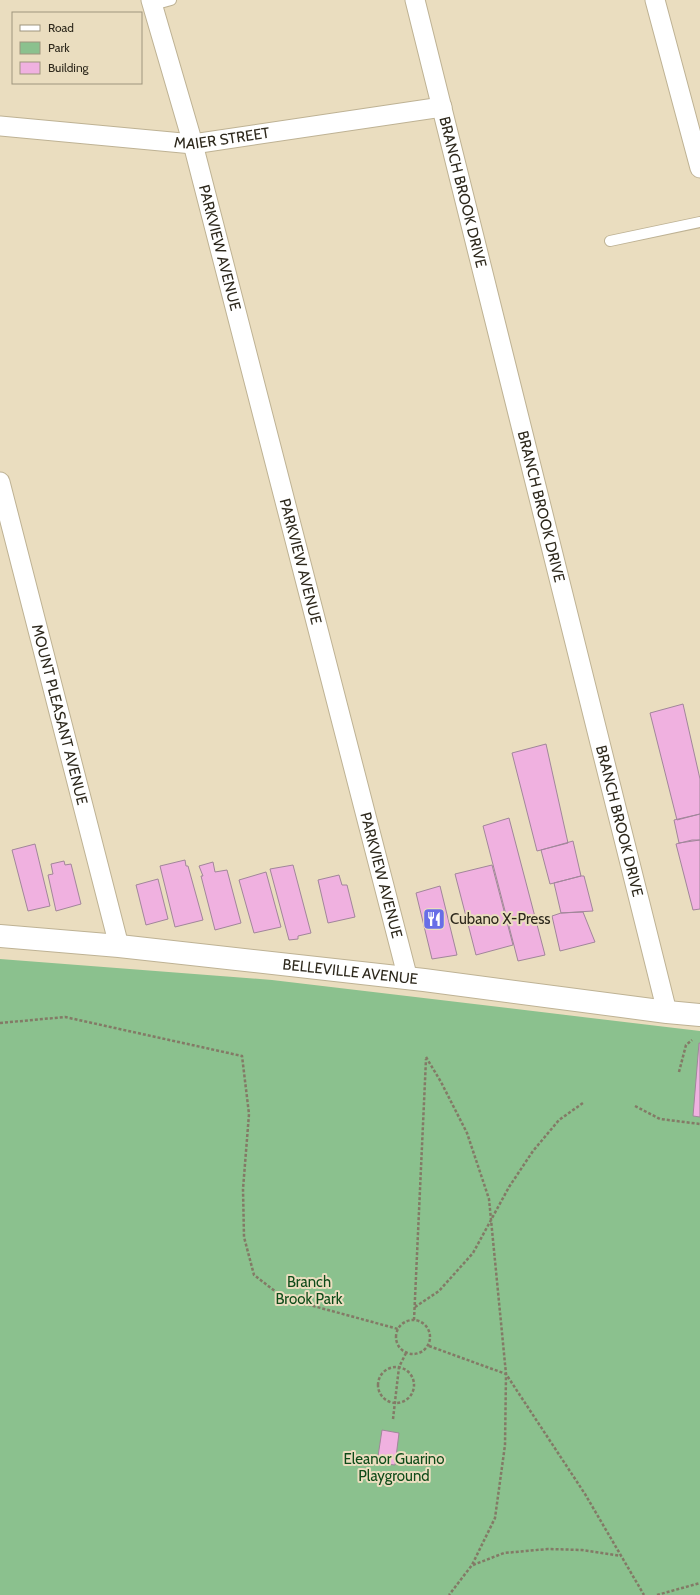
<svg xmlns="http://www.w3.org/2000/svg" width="700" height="1595" viewBox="0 0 700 1595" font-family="Cabin,sans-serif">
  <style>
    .green { fill: #8bc18e }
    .building { fill: #f0b1e0; stroke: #a1869a }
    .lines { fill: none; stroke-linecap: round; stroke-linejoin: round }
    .service-casing { stroke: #beb294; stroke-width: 12 }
    .minor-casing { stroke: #beb294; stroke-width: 21 }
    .secondary-casing { stroke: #beb294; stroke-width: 24 }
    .path { stroke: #837a66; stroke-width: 2.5; stroke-dasharray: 3 2; stroke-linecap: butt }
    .service { stroke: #fff; stroke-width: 10 }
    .minor { stroke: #fff; stroke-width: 19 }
    .secondary { stroke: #fff; stroke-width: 22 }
    .labels { text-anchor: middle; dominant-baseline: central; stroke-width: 4; stroke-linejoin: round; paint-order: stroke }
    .street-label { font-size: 15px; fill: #2d281c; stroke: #eaddbf }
    .poi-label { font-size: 15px; fill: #2d281c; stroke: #eaddbf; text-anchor: start }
    .park-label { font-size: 15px; fill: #0e4b19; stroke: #eaddbf }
  </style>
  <rect width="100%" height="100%" fill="#eaddbf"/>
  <!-- green -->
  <path class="green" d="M0,959L272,980L700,1031V1595H0Z"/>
  <!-- building -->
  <path class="building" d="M683,704L700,779V814L677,820L650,713Z
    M546,744L568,843L537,851L512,753Z
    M700,814V840L679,843L674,820Z
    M509,818L545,955L518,961L483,826Z
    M692,840H700V909L693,910L676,844Z
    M573,841L581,876L550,884L541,850Z
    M35,844L50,906L28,911L12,850Z
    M185,860L186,866H188L203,920L175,927L160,866Z
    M64,861L65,865L71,864L81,904L56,911L48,875L53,874L51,864Z
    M213,862L215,872L227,870L241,923L215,930L201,876H203L199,866Z
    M293,865L311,933L298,936V939L289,940L270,869Z
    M492,865L513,945L476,955L455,874Z
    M266,872L281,927L254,933L239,880Z
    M339,875L342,885H347L355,917L328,923L318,880Z
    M581,876H584L593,911L561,913L554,883Z
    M158,879L168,919L146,925L136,885Z
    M440,886L457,955L432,959L416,893Z
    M583,912L595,942L560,951L552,916L561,913Z
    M699,1043H700V1117L693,1116Z
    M382,1430L399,1433L395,1465L377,1463Z"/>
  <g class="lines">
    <!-- service casing -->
    <g class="service-casing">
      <path id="service" d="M153,5L171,0
        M610,241L700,222"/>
    </g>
    <!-- minor casing -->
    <g class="minor-casing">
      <g id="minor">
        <path id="s1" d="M151,0L193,144L408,979"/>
        <path id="s2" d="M415,0L667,1012"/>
        <path d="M655,0L700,168"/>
        <path id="s3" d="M0,126L193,144L442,107"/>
        <path id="s4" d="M0,482L119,946"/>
      </g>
    </g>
    <!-- secondary casing -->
    <g class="secondary-casing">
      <g id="secondary">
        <path id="s5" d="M0,936L119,946L424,980L667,1012L700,1015"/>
      </g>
    </g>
    <!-- path -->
    <path class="path" d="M0,1023L65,1017L242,1056L249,1114L243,1189L244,1237L254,1275L284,1298L398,1329
      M426,1057L441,1082L467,1133L489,1199L506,1374L505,1445L495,1518L472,1565L449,1595
      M679,1072L686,1045L692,1040
      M635,1106L660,1119L700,1124
      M415,1307L439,1291L473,1253L509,1187L533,1151L559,1120L583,1103
      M396 1337a17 17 0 1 1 34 0a17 17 0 1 1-34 0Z
      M414,1320L426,1059
      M429,1346L506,1374L585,1494L644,1595
      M378 1385a18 18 0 1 1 36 0a18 18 0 1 1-36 0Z
      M393,1419L399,1367L406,1353
      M473,1565L504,1553L548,1549L582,1550L621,1556
      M657,1595L700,1583"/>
    <!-- service -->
    <use href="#service" class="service"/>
    <!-- minor -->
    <use href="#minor" class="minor"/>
    <!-- secondary -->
    <use href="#secondary" class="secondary"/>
  </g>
  <!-- icons -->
  <defs>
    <g id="restaurant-square" transform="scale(1.15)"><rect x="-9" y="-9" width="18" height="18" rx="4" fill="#676ee7" stroke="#eaddbf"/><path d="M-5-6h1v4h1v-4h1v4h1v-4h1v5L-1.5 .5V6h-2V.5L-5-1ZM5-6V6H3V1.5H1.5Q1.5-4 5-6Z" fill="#fff"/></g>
  </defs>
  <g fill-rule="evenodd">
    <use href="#restaurant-square" x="434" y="919"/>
  </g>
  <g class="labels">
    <!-- street labels -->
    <g class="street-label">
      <text stroke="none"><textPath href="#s3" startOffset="223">MAIER STREET</textPath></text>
      <text stroke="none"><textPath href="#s2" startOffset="198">BRANCH BROOK DRIVE</textPath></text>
      <text stroke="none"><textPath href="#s1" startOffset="257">PARKVIEW AVENUE</textPath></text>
      <text stroke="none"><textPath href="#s2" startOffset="522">BRANCH BROOK DRIVE</textPath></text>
      <text stroke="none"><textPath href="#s1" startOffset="581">PARKVIEW AVENUE</textPath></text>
      <text stroke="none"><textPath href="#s4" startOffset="240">MOUNT PLEASANT AVENUE</textPath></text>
      <text stroke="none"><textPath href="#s2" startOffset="846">BRANCH BROOK DRIVE</textPath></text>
      <text stroke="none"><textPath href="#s1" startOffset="905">PARKVIEW AVENUE</textPath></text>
      <text stroke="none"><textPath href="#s5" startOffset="352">BELLEVILLE AVENUE</textPath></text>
    </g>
    <!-- poi labels -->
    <g class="poi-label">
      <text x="450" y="919">Cubano X-Press</text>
    </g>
    <!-- park labels -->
    <g class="park-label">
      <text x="309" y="1282">Branch<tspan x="309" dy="17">Brook Park</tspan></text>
      <text x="394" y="1459">Eleanor Guarino<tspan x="394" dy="17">Playground</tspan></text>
    </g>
  </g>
  <!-- legend -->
  <rect x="12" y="12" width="130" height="72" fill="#eaddbf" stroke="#9e957e"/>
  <rect x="20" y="25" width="20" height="6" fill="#ffffff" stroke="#9e957e"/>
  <text x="48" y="32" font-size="12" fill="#2d281c">Road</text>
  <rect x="20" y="42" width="20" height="12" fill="#8bc18e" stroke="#9e957e"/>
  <text x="48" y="52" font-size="12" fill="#2d281c">Park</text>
  <rect x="20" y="62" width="20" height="12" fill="#f0b1e0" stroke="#9e957e"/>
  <text x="48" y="72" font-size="12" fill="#2d281c">Building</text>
</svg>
